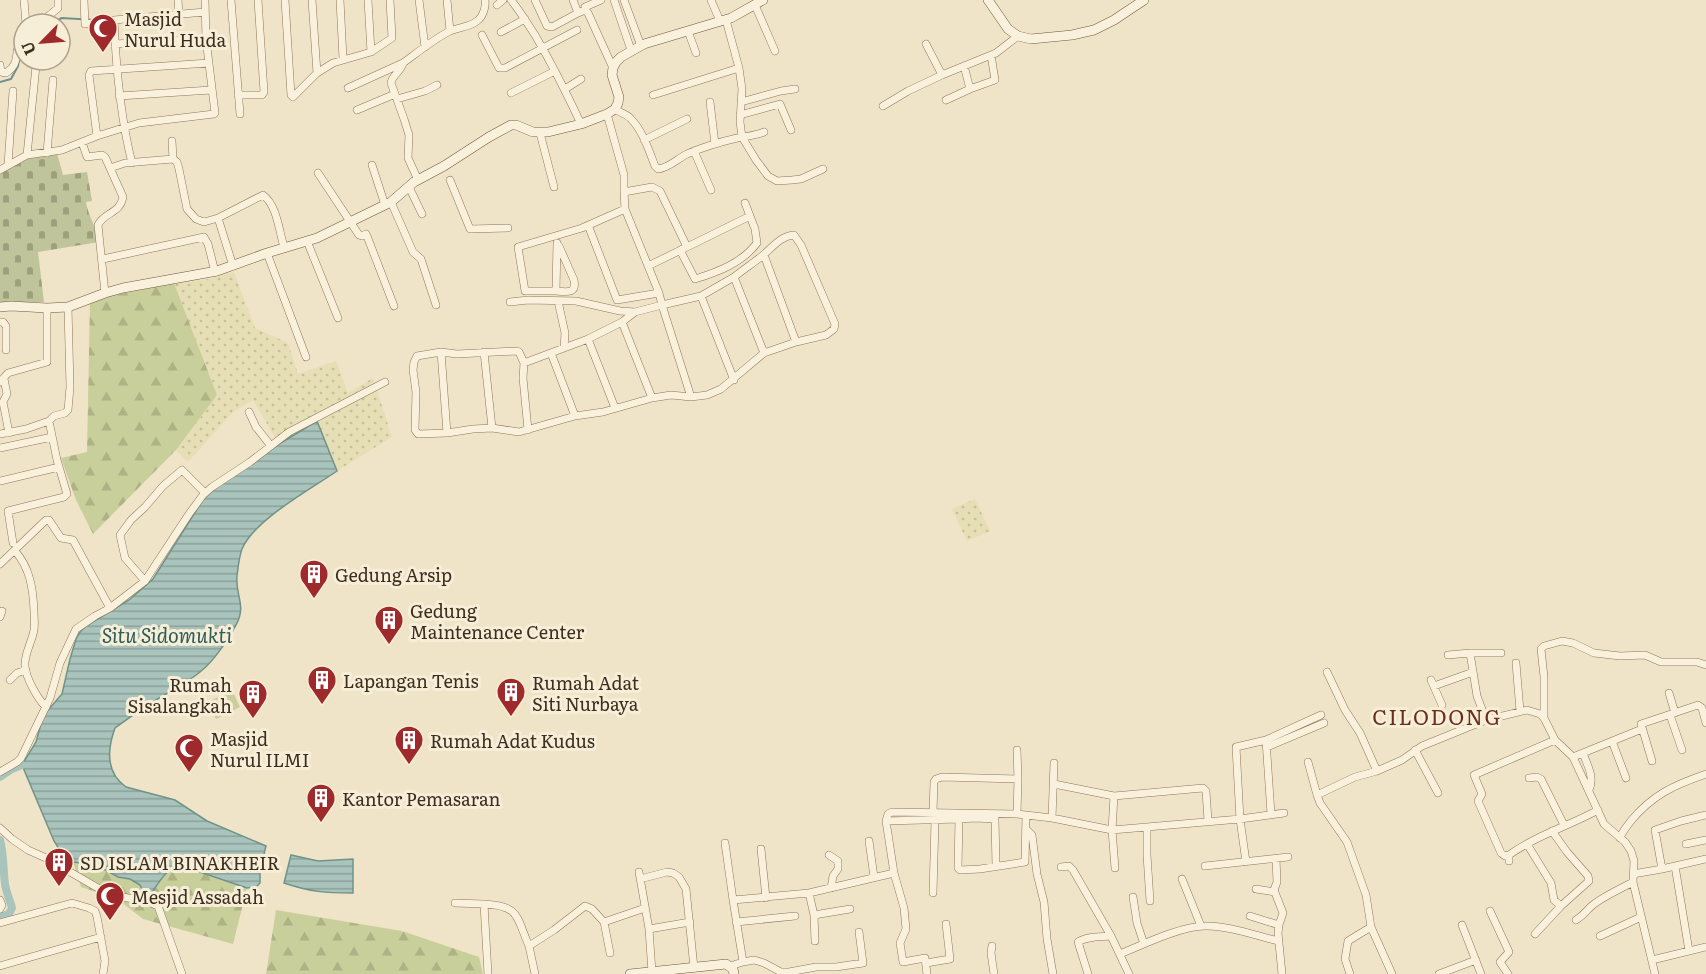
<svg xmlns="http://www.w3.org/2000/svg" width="1706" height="974" viewBox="0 0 1706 974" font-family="Literata,serif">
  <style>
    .farmland { fill: url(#farmland-dots) }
    .forest { fill: url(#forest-firs) }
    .cemetery { fill: url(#cemetery-stones) }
    .park { fill: #c9cf9b }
    .water { fill: url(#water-rules); stroke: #6f938a; stroke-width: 1.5 }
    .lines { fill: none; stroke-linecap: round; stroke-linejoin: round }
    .stream { stroke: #6f938a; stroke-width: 2 }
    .canal { stroke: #a9c4bc; stroke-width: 8 }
    .street-casing { stroke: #8d765c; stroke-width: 8 }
    .secondary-casing { stroke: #6f573f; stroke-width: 10 }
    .street { stroke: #faf1dc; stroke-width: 7 }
    .secondary { stroke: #faf1dc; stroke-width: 9 }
    .labels { text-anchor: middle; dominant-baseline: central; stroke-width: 6; stroke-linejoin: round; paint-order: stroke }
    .poi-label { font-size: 18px; fill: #3d2e20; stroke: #f7eed8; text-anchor: start }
    .water-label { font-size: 20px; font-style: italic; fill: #2f5d5a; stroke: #f7eed8 }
    .quarter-label { font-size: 21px; letter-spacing: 1.5px; fill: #6b2e1e; stroke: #f7eed8 }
  </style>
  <defs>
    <pattern id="farmland-dots" width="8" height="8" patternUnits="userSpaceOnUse" patternTransform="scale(1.5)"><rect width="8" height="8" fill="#e6deb5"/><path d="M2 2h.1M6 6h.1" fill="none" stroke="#c6bf9b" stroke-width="1.8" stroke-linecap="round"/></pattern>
    <pattern id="forest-firs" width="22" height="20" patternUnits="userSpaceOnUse" patternTransform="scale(1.5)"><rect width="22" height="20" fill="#c9cf9b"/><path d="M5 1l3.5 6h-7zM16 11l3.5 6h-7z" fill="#aeb285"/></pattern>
    <pattern id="cemetery-stones" width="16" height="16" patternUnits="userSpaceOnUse" patternTransform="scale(1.5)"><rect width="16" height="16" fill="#bfc49a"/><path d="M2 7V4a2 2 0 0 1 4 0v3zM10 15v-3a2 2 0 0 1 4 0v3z" fill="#9ca07d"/></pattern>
    <pattern id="water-rules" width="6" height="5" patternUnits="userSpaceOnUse" patternTransform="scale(1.5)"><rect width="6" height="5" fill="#a9c4bc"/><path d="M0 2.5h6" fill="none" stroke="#8ba098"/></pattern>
  </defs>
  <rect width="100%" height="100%" fill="#f0e4c8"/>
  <!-- farmland -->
  <path class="farmland" d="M234,272L255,328L288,343L298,374L336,361L348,393L373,378L392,437L337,471L317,422L279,444L253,400L233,412L188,462L176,450L217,395L174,283L209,279Z
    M975,499L990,531L967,541L952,509Z"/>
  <!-- forest -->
  <path class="forest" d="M174,283L217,395L176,450L93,534L76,500L61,458L87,452L90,300Z
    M73,862L82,863H93L118,877L130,879L140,885L156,888C163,876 168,868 182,866L247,888L233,944L143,919L117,899L81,887Z
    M276,910L402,931L479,957L483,974H266Z"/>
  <!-- cemetery -->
  <path class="cemetery" d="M57,153L63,175L87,172L92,201L86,202C88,216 97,228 99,242L38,252L44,302H0V173L29,156Z"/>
  <!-- park -->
  <path class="park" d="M232,690L240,707L216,719L208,702Z"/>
  <!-- water -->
  <path class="water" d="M317,421L337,471C311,489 254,520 242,549C239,557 238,567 237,576C235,596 247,605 236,625C226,642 215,660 200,672C188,682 174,689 161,697C145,706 130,717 115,728C107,750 106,773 126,787L175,800L207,821L266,846L260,870V883L256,887L247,888L182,866C165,868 160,882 150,895L144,893L140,885L130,879L118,877L93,863H82L73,862L61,852L54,841L22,765L36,742L43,716L62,694L70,659L76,639L80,632L86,626L129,600L153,579L201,503L210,492L279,444Z
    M291,855L318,861L353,859V893C325,893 311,892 284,883Z"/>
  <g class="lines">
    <!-- stream -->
    <path class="stream" d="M49,24L62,18L95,20
      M0,82L11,79L18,66L19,61"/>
    <!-- canal -->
    <path class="canal" d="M0,777L12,769L22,765
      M0,840C4,855 3,869 5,884C6,892 10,900 12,908L9,914L0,917"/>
    <!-- street casing -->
    <g class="street-casing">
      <path id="street" d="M24,0L26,24
        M84,0L85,24L114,20C116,68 120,116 132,163
        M178,0L179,14
        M231,0L240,114
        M285,0L291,95L293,97L317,73L333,63L371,52L392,38L390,0
        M312,0L317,73
        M340,0L343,59
        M368,0L371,52
        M419,0L425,47
        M447,0L450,31
        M511,0C520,11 527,23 535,35C552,64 567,94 581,124
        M535,0L547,26L552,27L578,13
        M573,0L578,13L585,10L588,13L613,68
        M614,0L631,50
        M624,0L641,46
        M711,0L720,21
        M497,5L503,0
        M755,5L775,51
        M585,7L601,0
        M114,20L205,12
        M39,24L58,8V0
        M688,31L696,53
        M501,32L525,19
        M482,35L499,68H505L577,30
        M115,44L206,39
        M926,44L942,75
        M0,65L1,72L6,73C23,62 11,51 24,38
        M739,68L742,89L740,122L742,137L756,160L768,176L777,181L792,180L801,179L823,169
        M348,88L403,63
        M565,89L581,79
        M970,89L995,80L991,55
        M511,93L555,71
        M238,95H262L264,92L258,0
        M653,95L739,68L726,20
        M119,96L211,90
        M397,99L425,91L437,85
        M946,100L970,89L964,66
        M710,102L715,144
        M741,102L781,91L795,89
        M883,106L908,91L942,75L996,53L1018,36
        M615,109C620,113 627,114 631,119C643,131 649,151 655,166L658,169C669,168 677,159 687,154C703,147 720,142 737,138C747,136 755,136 764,132
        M357,110L395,94
        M607,114L624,175V192
        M740,115L780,104L791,130
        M540,133L554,187
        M97,136L89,75L91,71L209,63
        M644,140L687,119
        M172,141L173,159L177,162L179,169L187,209L196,219L204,222L218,218L263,195C277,205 279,231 284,247
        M82,142L87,157L102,155L105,157L123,197C120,214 104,212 98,225L105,293
        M694,151L711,190
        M47,153L53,80
        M27,155L36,66
        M8,165L13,91
        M372,165L385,205
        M110,168L125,163L173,159
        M0,170L27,155L62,150L97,136L139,123L214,114L215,113L206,39L205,0
        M318,173L359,235L362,236L366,234L367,236L394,306
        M418,180L408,158L409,135L404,119L391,83C392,75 401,72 403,63C418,52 434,39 450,31C459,27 470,27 477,21C483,17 486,7 485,0
        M450,180L470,229L508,228
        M409,187L422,214
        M391,202L413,252L421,259L436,305
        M218,218L233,266
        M588,225L617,300L659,293
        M307,241L338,318
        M557,243L556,291H525L518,247L582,228L625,209
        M687,247L750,216
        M680,250L695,279C718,272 742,263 757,243L755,229L745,203
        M267,253L306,357
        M764,255L796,342
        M103,259L204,237L208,244L215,272
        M556,291C567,292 577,294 574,280L559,246
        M701,296L734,380
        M558,301L565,333L564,348
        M510,302L528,300L576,301L620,311L635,312
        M0,322H3L6,326V350
        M622,322L652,398
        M588,339L615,408
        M441,352L447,433L473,429L492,428L519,432L575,416L603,412L652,398L671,395L691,397L707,395L721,389L764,353L796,342L826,335L834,329L835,324L801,245L794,235C780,236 772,248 762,256C753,263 743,270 734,277L764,353
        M484,352L492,428
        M551,353L575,416
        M4,379L7,394L3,402L9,433
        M0,382L8,373L47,362V308
        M691,397L662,305L701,296L734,277
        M249,412L256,427L271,446
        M528,430L523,378L524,363L588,339L622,322L635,312L662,305L659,293L625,209L624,192L652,187L660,191L687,247L648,266
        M447,433L418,434L415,430L416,392L413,370L414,362L417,356L441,352L457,354L517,351L519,352L524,363
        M0,434L26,429L49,421L54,416L65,413L68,410L70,387L68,307
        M0,448L52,437
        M0,481L59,467
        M13,543L8,511L64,497L67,494L57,460L49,421
        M15,551C30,568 33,588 34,611C34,618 35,624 34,630C32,642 24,654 25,666C26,678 37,698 46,707
        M0,564L46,520H49L61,538L73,540L110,608L145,581L189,514L203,495L212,487L250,462L289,432L385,382
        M145,581L125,558L120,535L131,520L145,507L163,486L182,470L205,493
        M0,617L2,611
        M1448,655L1470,653
        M1516,663L1520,711
        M1327,672L1345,710L1360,733L1377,771
        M10,680L17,673L26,670
        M1431,680L1442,705
        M1434,686L1473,672
        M1669,693L1675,713
        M1670,715L1682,750
        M1544,718V677L1541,649L1544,646L1562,641L1573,643L1594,653L1620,656L1645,655L1661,662H1697L1706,665
        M1486,720L1477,696L1470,653H1501
        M1266,740L1321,715
        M1612,741L1626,778
        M1267,747L1324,723
        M1017,750L1018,779
        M1415,750L1438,793
        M1583,753C1587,765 1595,777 1589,790
        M1573,757L1642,729
        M1652,761L1641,724L1698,705L1702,708L1706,723
        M1308,762L1317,795L1320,803L1347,842L1366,895L1371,927L1348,941L1345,959L1350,974
        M0,772L17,762L21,758L50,698L60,663L76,629L95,616L110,608
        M1529,778L1537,777L1541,779L1564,825
        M1054,784L1114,796L1112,830L1115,868
        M1317,795L1355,777L1377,771L1402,760L1422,746L1486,720L1527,710L1540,714L1544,718L1555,740L1573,757L1604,824L1625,842L1631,851L1634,861L1633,882L1655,974
        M1114,796L1203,788L1206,791L1208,821
        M933,812L934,782L936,779L942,777L1018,779L1017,814
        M1052,818L1054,763
        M959,819L975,818L995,819L996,866
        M886,821L959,819L958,868L960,870L980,869L1025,862L1026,815
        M1147,827V855L1150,901
        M0,828L12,839L28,850L46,858L110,895L146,901L158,906L182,974
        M1026,829L1032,835L1037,874L1044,902L1047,939L1053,974
        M1620,838C1622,832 1626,828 1630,822C1652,795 1674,785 1706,774
        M869,841L874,877
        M725,843L733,900
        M1527,844L1551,883L1554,900L1561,906
        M1686,844L1706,840
        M761,849L766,898
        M829,855L838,861V869L833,876L831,888
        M1509,855L1505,856L1501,853L1478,801L1482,794L1474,775L1555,740
        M1276,859L1277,882L1274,890L1283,913L1279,925L1278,933L1282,974
        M1509,861V855C1537,835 1569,826 1598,810
        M1246,862L1240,819L1236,747L1266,740L1271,814
        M1205,866L1288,857
        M1675,866L1689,951
        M1061,867L1069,866L1073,870L1111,936L1129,974
        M1662,869L1655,830L1681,821L1706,815
        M639,872L649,929L652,972
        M894,873L904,908L906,929L900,943L903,962L925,958L927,974
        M1633,874L1662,869L1706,859
        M640,879L667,872L673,873L679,877L686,889L694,968
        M1182,879L1201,926
        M1256,889L1275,892
        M809,893L814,915L815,941
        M933,893L935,821
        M1133,897L1137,923L1144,944
        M0,900L2,905L0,909
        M455,903L484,904L488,974
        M484,904C521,906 516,917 529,946
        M1490,911L1509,952L1500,962L1508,974
        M814,915L850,909
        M1250,916L1279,925
        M1576,920C1586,914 1586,910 1594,904C1606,895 1620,889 1633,882
        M736,922L795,916
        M0,923L72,903L89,908L95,911L97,917L105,961L103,974
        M1462,925L1481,974
        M1371,927L1392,974
        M649,929L690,922
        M1535,934L1561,906L1589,881L1588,876L1567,852L1552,831
        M1600,936L1641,917
        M992,946L991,953L994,974
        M610,953L604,922L645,908
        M1120,954C1142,945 1181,926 1205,926C1226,925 1257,936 1278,941
        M1652,960L1706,947
        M743,962L754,960L764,963L781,972H789L816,967H836L863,963L859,932
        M926,963L950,959L946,924
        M0,966L101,937
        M730,966L743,962L733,900L809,893L894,873L886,821L888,814L892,812L1017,814L1052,818L1112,830L1240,819L1284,813
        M535,974L529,946L554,930L585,906L592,909L604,922
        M1088,974L1078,942C1087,936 1100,937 1111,936
        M1439,974L1476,960"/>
    </g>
    <!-- secondary casing -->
    <g class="secondary-casing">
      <path id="secondary" d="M988,0L1008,29L1018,36L1031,39L1072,35L1094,30L1114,20L1144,0
        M0,307L11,306L47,308L68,307L105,293L123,288L217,271L267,253L317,238L391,202L414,182L444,166L489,137L511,125H516L533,132H548L581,124L607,114L615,109L618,103L619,97L612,75L613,68L616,62L621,57L644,44L731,18L763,0
        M630,974L726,964L733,969L734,974"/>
    </g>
    <!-- street -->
    <use href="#street" class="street"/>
    <!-- secondary -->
    <use href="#secondary" class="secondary"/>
  </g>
  <!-- icons -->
  <defs>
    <g id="mosque-pin" transform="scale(1.5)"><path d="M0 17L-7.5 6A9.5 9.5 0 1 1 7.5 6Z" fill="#9e2a2b" stroke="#f7eed8"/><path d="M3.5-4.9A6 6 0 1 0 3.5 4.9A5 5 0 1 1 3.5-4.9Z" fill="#fff"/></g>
    <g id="building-pin" transform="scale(1.5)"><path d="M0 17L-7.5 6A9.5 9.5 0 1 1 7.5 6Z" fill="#9e2a2b" stroke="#f7eed8"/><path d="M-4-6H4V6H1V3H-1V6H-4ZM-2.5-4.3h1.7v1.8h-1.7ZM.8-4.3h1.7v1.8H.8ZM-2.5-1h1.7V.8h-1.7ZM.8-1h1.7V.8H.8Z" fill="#fff"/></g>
  </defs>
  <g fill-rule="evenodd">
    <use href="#mosque-pin" x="103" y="28"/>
    <use href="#building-pin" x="314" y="574"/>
    <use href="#building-pin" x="389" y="620"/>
    <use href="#building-pin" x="322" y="680"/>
    <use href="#building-pin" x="511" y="692"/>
    <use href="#building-pin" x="253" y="694"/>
    <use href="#building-pin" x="409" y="740"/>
    <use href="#mosque-pin" x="189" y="748"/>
    <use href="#building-pin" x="321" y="798"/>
    <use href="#building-pin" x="59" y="862"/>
    <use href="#mosque-pin" x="110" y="896"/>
  </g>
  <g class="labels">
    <!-- poi labels -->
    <g class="poi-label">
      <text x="124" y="18">Masjid<tspan x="124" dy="21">Nurul Huda</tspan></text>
      <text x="335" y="574">Gedung Arsip</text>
      <text x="410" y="610">Gedung<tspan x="410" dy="21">Maintenance Center</tspan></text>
      <text x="343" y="680">Lapangan Tenis</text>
      <text x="532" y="682">Rumah Adat<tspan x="532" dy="21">Siti Nurbaya</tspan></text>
      <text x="232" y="684" text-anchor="end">Rumah<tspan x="232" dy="21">Sisalangkah</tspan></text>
      <text x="210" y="738">Masjid<tspan x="210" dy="21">Nurul ILMI</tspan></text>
      <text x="430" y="740">Rumah Adat Kudus</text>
      <text x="342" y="798">Kantor Pemasaran</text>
      <text x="80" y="862">SD ISLAM BINAKHEIR</text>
      <text x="131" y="896">Mesjid Assadah</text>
    </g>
    <!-- water labels -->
    <g class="water-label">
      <text x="167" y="634">Situ Sidomukti</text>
    </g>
    <!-- quarter labels -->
    <g class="quarter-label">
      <text x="1437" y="715">CILODONG</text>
    </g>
  </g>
  <!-- north arrow -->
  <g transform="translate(42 42) rotate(245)"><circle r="28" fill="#f7eed8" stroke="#ada18e" stroke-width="1.5"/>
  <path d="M0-4.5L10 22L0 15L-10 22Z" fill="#9e2a2b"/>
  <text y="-9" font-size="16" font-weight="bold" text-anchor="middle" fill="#3d2e20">U</text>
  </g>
</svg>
